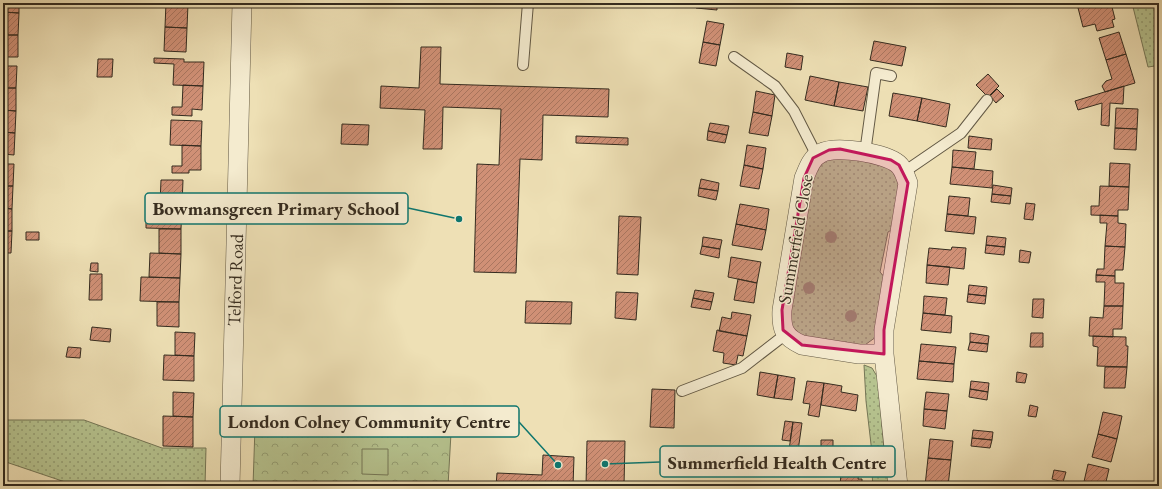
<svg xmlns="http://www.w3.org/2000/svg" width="1162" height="489" viewBox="0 0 1162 489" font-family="'EB Garamond',serif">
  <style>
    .grass { fill: url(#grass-dots); stroke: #757757 }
    .park { fill: url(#park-crowns); stroke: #757757 }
    .pitch { fill: #b6c38f; stroke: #757757 }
    .building { fill: url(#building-hatch); stroke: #342b1f }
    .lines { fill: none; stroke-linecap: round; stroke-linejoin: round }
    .lane-casing { stroke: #625844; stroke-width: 12 }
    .street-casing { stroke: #625844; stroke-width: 20 }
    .lane { stroke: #f4ebcf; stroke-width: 10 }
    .street { stroke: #f4ebcf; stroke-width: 19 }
    .tree { fill: #999172 }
    .marked { fill: #c2185b; fill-opacity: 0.2; stroke: #c2185b; stroke-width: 3; stroke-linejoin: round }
    .labels { text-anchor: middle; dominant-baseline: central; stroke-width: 3; stroke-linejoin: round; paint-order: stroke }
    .street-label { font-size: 18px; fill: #342b1f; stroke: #f4ebcf }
    .leader { fill: none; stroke: #0f766e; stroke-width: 1.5 }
    .callout-dot { fill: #0f766e; stroke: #f4ebcf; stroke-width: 1.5 }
    .callout { fill: #f4ebcf; stroke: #0f766e; stroke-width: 1.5 }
    .callout-label { font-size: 19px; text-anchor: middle; font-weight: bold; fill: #342b1f }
  </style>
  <defs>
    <pattern id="grass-dots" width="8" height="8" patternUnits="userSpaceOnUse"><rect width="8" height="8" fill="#b6c38f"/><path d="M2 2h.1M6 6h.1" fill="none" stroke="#959f74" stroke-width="1.8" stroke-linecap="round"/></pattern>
    <pattern id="park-crowns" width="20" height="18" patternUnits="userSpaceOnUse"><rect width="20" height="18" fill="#b6c38f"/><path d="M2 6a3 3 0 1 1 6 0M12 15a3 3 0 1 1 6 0" fill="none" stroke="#959f74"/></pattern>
    <pattern id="building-hatch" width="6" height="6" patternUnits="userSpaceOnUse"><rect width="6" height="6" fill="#d09076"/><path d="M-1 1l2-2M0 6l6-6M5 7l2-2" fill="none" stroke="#aa7660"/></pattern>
  </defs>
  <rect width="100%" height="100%" fill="#eee0b5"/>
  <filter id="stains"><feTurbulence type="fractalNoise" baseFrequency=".005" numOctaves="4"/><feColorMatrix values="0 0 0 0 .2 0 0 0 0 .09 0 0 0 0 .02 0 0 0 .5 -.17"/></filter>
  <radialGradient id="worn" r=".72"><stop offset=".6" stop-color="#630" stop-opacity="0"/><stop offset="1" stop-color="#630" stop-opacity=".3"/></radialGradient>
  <!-- grass -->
  <path class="grass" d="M1132,3H1158L1155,66L1148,67Z
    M831,156L876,161L893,170L902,183L895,228L888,232L880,272L887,280L876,337L862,347L803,339L793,331L788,309L813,168Z
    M864,365L872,368L878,378L884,449L881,453H872L866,401Z
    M3,420H84L162,448H206L205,486H77L3,461Z
    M882,461L886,463L889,486H873L871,462Z"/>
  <!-- park -->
  <path class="park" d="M255,427L451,433L448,486H253Z"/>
  <!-- pitch -->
  <path class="pitch" d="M362,449H388V475L362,474Z"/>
  <!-- building -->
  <path class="building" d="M3,3H19V13L3,12Z
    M166,3L188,4L187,28L165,27Z
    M696,3H717V10L696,8Z
    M1081,3H1111L1115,19L1112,20L1114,27L1097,31L1095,24L1083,27L1077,4Z
    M3,12L19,13L18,35H3Z
    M707,21L724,24L720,45L703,42Z
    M165,27L187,28L186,52L164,51Z
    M1119,32L1126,54L1106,60L1099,38Z
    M3,35H18V57H3Z
    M874,41L906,47L902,66L870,60Z
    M703,42L720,45L716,66L699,63Z
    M421,47H441L440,84L609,89L608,117L543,115L542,160L520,159L516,273L474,272L477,164L499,165L501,109L443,107L442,149H423L425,110L380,108L381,86L419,88Z
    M787,53L803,56L801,70L785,67Z
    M1126,54L1135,83L1105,92L1102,86L1106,81L1112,79L1106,60Z
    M154,58L184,59V62H204L203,86L173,85L174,64L154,63Z
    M98,59H113L112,77H97Z
    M3,66H17L16,88H3Z
    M988,74L999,86L988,97L976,85Z
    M810,76L839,82L834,106L805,100Z
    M839,82L868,87L863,111L834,106Z
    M183,85L203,86L202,110L192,109V116L172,115V107H182Z
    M1124,86L1123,104L1110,103L1109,126L1101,125L1102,103L1078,110L1075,101Z
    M3,88H16V111L3,110Z
    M997,89L1004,96L996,103L990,96Z
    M756,91L775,95L772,116L753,112Z
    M893,93L922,98L917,121L889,116Z
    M922,98L950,104L946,127L917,121Z
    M1116,108L1138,109L1137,129L1115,128Z
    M3,110L16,111L15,133L3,132Z
    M753,112L772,116L768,136L749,133Z
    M171,120L202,121L201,146L170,145Z
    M710,123L729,126L727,135L708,131Z
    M342,124L369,125L368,145L341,144Z
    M1115,128L1137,129L1136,150L1114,149Z
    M708,131L727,135L725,143L707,140Z
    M3,132L15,133L14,155L3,154Z
    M576,136L628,138V145L576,143Z
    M969,136L992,139L991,150L968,148Z
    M182,145L201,146V170H189V173H172V166H182Z
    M747,145L766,148L763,169L744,165Z
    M953,150L976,152L974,169L952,167Z
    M1110,163L1130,164L1129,187L1109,186Z
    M3,164H14L13,186H3Z
    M744,165L763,169L759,189L740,186Z
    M952,167L993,171L992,188L950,184Z
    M701,179L719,183L718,191L699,188Z
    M161,180H183L182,205L160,204Z
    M993,185L1012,188L1011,196L992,194Z
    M3,186H13L12,209L3,208Z
    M1100,186L1129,187L1128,210H1118V216L1091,215V206H1099Z
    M699,188L718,191L716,200L698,196Z
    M992,194L1011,196L1010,204L991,202Z
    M949,196L970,198L968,216L947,214Z
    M1026,203L1035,204L1033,220L1024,219Z
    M146,204L182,205L181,229L146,228Z
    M740,204L769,209L766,230L736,224Z
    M3,208L12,209V231H3Z
    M947,214L976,217L974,234L945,231Z
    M1100,215L1118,216V223L1126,224L1125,247L1105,246L1107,223H1100Z
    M619,216L641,217L638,275L617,274Z
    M736,224L766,230L762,250L732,245Z
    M159,229H181V254L159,253Z
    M3,231H12L11,253H3Z
    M26,232H39V240H26Z
    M987,236L1006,238L1005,247L986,245Z
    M703,237L722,240L720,249L702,246Z
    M986,245L1005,247L1004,255L985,253Z
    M702,246L720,249L719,258L700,254Z
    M1105,246L1125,247L1123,270H1115V276L1096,275L1097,269H1104Z
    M952,247L966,248L964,269L927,265L929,248L951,250Z
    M1020,250L1031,252L1029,263L1019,262Z
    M150,253L181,254L180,278L149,277Z
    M731,257L761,262L757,283L728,277Z
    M91,263H98V272L90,271Z
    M927,265L950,267L948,285L926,283Z
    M90,274H102V300H89Z
    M1096,275L1115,276V283H1124L1123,306H1104L1105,282H1096Z
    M141,277L180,278L179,302L140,301Z
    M738,279L757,283L754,303L734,300Z
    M969,285L987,287L986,296L968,294Z
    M695,290L714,293L712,302L693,298Z
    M616,292L638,293L636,320L615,318Z
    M968,294L986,296L985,304L967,302Z
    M924,296L947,298L945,315L923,313Z
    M693,298L712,302L710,310L691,307Z
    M1033,299H1044L1043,318L1032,317Z
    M526,301L572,302L571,324L525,323Z
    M157,302H179V327L157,326Z
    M1104,306H1123L1122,329H1113V337L1089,336L1090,317L1103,318Z
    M732,312L751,315L747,336L719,331L722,317L731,319Z
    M923,313L952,316L951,333L921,330Z
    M92,327L111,329L110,342L90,340Z
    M717,330L747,336L743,356L738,355L736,365L723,363L724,353L713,351Z
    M175,332L195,333L194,356L175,355Z
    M970,333L989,336L988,344L970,342Z
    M1031,333H1043V347H1030Z
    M1093,336L1126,337V346H1128L1127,367L1097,366L1098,347L1093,346Z
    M970,342L988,344L987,352L968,350Z
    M921,344L956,347L954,364L919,361Z
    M68,347L81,348L80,358L66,357Z
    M164,355L194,356V381L163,380Z
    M919,361L954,364L953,382L917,379Z
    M1105,367H1127L1125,388H1104Z
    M760,372L778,375L774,398L757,395Z
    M1017,372L1027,374L1025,383L1016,382Z
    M778,375L795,378L792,400L774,398Z
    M807,381L824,383L819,417L808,415L810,404L803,403Z
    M971,381L989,383L988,392L970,389Z
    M824,383L842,386L841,392L858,395L856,411L821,405Z
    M652,389L675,390L674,428L650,427Z
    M970,389L988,392L987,400L969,397Z
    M173,392L194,393L193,417L173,416Z
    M926,392L949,394L947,411L924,409Z
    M1030,405L1038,407L1036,417L1028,416Z
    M924,409L947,411L945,429L923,426Z
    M1103,412L1122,416L1117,439L1098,434Z
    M163,416L193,417V447L163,446Z
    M785,421L793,422L790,441L782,440Z
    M793,422L802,423L798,451L789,450Z
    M973,430L993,432L992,440L972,438Z
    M1098,434L1117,439L1111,462L1092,457Z
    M972,438L992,440L990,448L971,446Z
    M930,439L953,441L951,460L928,458Z
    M821,440H833V450H821Z
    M587,441H625L624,486H586Z
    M543,455L574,457L573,486H496L497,473L542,475Z
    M928,458L951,460L948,486H925Z
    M842,462L860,463L858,479H862V486H840Z
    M1088,464L1109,469L1105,486H1083Z
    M1054,470L1066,472L1063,482L1052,479Z"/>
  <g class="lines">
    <!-- lane casing -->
    <g class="lane-casing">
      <path id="lane" d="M734,57L775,86L794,111L817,156
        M523,65L528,3
        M865,153L876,73L891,76
        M904,172L961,133L987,100
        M682,391L742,368L786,334"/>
    </g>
    <!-- street casing -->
    <g class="street-casing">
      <path id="street" d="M884,354H859L802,345C784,337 781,329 782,310L804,178C808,169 811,158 821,153C836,145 885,153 898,164C904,169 905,176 908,183L884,330V354L898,486
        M230,486L242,3"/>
    </g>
    <!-- lane -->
    <use href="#lane" class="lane"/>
    <!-- street -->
    <use href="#street" class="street"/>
  </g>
  <!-- trees -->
  <g class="tree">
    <circle cx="831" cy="237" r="6"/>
    <circle cx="809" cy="288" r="6"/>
    <circle cx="851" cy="316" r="6"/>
  </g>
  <!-- marked area -->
  <path class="marked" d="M840,149L891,160L899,165L908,183L884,330V354L802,345L783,330L782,310L804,178L813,158L829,150Z"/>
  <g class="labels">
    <!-- street labels -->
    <g class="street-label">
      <text transform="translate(795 239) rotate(-80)">Summerfield Close</text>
      <text transform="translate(235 280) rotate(-88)">Telford Road</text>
    </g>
  </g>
  <!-- callouts -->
  <path class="leader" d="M459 219L408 208M558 465L519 422M605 464L660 462"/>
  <g class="callout-dot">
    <circle cx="459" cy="219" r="4"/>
    <circle cx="558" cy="465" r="4"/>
    <circle cx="605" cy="464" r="4"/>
  </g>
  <g class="callout">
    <rect x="145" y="193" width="263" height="31" rx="4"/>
    <rect x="220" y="406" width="299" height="31" rx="4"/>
    <rect x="660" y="446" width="235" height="31" rx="4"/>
  </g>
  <g class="callout-label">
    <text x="276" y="215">Bowmansgreen Primary School</text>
    <text x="369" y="428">London Colney Community Centre</text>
    <text x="777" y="469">Summerfield Health Centre</text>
  </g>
  <!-- margin -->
  <rect width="1162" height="489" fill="none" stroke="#eee0b5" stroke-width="16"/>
  <rect x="4" y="4" width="1154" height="481" fill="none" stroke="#342b1f" stroke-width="2"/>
  <rect x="8" y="8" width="1146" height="473" fill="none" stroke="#342b1f"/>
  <rect width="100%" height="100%" filter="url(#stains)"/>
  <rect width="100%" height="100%" fill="url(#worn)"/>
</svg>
